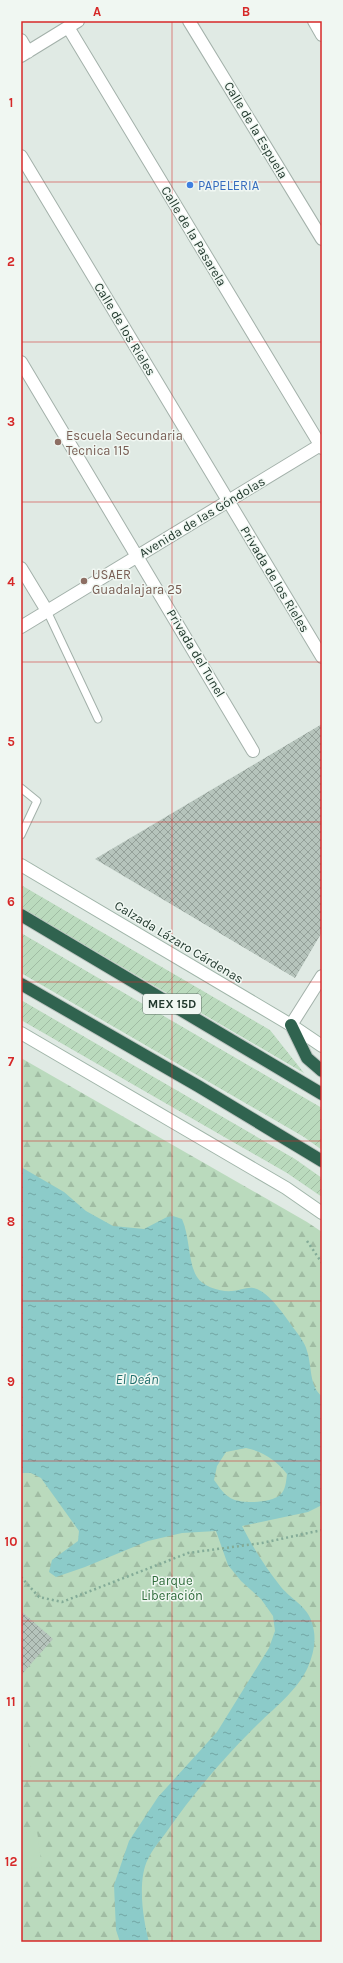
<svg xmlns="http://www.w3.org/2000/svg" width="343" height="1963" viewBox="0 0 343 1963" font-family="Karla,sans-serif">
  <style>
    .forest { fill: url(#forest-firs) }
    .garden { fill: url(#garden-furrows) }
    .pitch { fill: #badabd }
    .water { fill: url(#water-ripples); fill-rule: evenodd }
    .building { fill: url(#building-cross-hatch) }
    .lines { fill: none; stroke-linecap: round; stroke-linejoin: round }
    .service-casing { stroke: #a3b1aa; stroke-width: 9 }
    .minor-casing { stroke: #a3b1aa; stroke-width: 14 }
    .secondary-casing { stroke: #a0b5a9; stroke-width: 14 }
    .motorway-casing { stroke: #bdc4c0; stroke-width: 14 }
    .path { stroke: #83ab97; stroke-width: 2.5; stroke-dasharray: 2 3; stroke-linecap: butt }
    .service { stroke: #fff; stroke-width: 7 }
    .minor { stroke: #fff; stroke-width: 12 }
    .secondary { stroke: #fff; stroke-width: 12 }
    .motorway { stroke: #30634f; stroke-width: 12 }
    .grid { fill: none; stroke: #d62828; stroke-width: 1; stroke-opacity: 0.55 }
    .shop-dot { fill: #3f7fe0; stroke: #f0f7f2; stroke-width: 1.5 }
    .education-dot { fill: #8d6e63; stroke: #f0f7f2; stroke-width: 1.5 }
    .labels { text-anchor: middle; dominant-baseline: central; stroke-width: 3; stroke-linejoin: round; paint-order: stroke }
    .shield { fill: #f0f7f2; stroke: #607269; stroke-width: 1 }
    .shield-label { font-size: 12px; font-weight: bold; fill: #22392e }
    .street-label { font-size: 13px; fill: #22392e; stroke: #f0f7f2 }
    .shop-label { font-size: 13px; fill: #366cbe; stroke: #f0f7f2; text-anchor: start }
    .education-label { font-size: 13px; fill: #785e54; stroke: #f0f7f2; text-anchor: start }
    .park-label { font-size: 13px; fill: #306c3c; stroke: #f0f7f2 }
    .water-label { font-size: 14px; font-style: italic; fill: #21706e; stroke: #f0f7f2 }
    .neatline { fill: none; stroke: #d62828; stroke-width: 1.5 }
    .grid-label { font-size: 13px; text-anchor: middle; font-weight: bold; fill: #d62828 }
  </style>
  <defs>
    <pattern id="forest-firs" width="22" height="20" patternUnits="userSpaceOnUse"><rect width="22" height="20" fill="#badabd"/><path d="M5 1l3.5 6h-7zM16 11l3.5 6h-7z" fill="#a0bca3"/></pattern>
    <pattern id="garden-furrows" width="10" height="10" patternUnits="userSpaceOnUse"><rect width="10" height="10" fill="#badabd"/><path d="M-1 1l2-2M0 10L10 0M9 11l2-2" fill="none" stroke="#a0bca3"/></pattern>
    <pattern id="water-ripples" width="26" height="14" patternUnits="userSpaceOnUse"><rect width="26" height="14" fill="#8ccbc9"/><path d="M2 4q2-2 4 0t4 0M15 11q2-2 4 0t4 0" fill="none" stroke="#72a6a4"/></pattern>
    <pattern id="building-cross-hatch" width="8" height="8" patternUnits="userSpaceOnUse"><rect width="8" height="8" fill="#b6c4bc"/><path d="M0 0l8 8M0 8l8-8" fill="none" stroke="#94a099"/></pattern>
  </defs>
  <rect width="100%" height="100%" fill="#e0eae4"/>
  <!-- forest -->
  <path class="forest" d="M21,1058L307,1222L322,1232V1942H21Z"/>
  <!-- garden -->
  <path class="garden" d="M21,885L270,1030L304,1073L21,908Z
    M21,933L322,1108V1150L304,1137L21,973Z
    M21,1000L295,1159L322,1178V1197L287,1173L21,1020Z"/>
  <!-- pitch -->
  <path class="pitch" d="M27,1733L31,1769L21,1770V1734Z
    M37,1831L42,1867L21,1869V1833Z"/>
  <!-- water -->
  <path class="water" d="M21,1167L64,1192L86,1211L113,1226L144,1229L167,1217L173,1216L182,1219C190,1237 188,1263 197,1277C203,1287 221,1292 232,1291C238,1291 247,1287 253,1288C269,1290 286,1318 295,1330C300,1337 305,1343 307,1351C312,1365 309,1387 322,1396V1505L308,1512L242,1526C253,1548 266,1568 281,1587C291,1599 308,1607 312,1623C317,1638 314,1653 308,1667C297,1692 269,1712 250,1732C219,1763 190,1798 165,1834C159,1842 152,1850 148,1859C137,1880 143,1920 149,1942H120L116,1930L114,1885L129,1841L158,1797L217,1732L269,1648L275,1631L273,1616L261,1599L241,1581L228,1565L216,1531L182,1533L148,1541L85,1567L56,1577L49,1572L52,1560L78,1541L79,1531L41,1478L31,1473H21ZM246,1448C264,1452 276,1460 287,1474C286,1481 286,1490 280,1495C271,1503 239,1505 229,1497C223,1494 218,1485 214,1480L217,1466L226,1452Z"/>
  <!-- building -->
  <path class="building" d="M322,724V932L295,978L95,859Z
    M21,1611L53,1639L21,1675Z"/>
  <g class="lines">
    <!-- service casing -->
    <g class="service-casing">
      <path id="service" d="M47,611L98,719
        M21,788L37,801L21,835"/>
    </g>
    <!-- minor casing -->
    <g class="minor-casing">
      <path id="minor" d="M189,21L322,239
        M314,21L322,35
        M68,27L322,448
        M21,40L28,52
        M21,56L78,21
        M21,156L322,657
        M21,362L253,751
        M21,568L47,611
        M21,627L322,444
        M291,1025L322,976"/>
    </g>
    <!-- secondary casing -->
    <g class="secondary-casing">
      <path id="secondary" d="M21,865L291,1025L322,1046
        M21,1033L286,1188L322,1213"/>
    </g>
    <!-- motorway casing -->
    <g class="motorway-casing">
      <path id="motorway" d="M21,915L322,1094
        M21,984L198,1086L322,1161
        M291,1025L307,1058L322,1071"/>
    </g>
    <!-- path -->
    <path class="path" d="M307,1241L322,1263
      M21,1577L39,1597L62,1602L188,1553L262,1543L322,1530"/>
    <!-- service -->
    <use href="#service" class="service"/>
    <!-- minor -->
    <use href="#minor" class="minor"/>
    <!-- secondary -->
    <use href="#secondary" class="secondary"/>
    <!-- motorway -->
    <use href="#motorway" class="motorway"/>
  </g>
  <!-- grid -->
  <path class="grid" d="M172,21V1942M21,182H322M21,342H322M21,502H322M21,662H322M21,822H322M21,982H322M21,1141H322M21,1301H322M21,1461H322M21,1621H322M21,1781H322"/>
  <!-- markers -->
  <circle class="shop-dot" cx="190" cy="185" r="4"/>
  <g class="education-dot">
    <circle cx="58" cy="442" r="4"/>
    <circle cx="84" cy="581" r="4"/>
  </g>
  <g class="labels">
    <!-- shield labels -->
    <rect class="shield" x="143" y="994" width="58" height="20" rx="3"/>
    <g class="shield-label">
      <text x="172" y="1004">MEX 15D</text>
    </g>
    <!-- street labels -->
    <g class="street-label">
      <text transform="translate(256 130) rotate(59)">Calle de la Espuela</text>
      <text transform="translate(194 236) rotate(59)">Calle de la Pasarela</text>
      <text transform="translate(125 329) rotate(59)">Calle de los Rieles</text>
      <text transform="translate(202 517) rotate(-31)">Avenida de las Góndolas</text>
      <text transform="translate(275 579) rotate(59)">Privada de los Rieles</text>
      <text transform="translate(196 653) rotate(59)">Privada del Tunel</text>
      <text transform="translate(179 942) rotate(31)">Calzada Lázaro Cárdenas</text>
    </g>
    <!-- shop labels -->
    <g class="shop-label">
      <text x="198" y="185">PAPELERIA</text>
    </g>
    <!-- education labels -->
    <g class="education-label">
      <text x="66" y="435">Escuela Secundaria<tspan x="66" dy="15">Tecnica 115</tspan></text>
      <text x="92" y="574">USAER<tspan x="92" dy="15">Guadalajara 25</tspan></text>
    </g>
    <!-- park labels -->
    <g class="park-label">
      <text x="172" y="1580">Parque<tspan x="172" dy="15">Liberación</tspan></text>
    </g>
    <!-- water labels -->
    <g class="water-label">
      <text x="137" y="1379">El Deán</text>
    </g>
  </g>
  <!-- border -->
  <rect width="343" height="1963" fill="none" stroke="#f0f7f2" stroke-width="44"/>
  <rect x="22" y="22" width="299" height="1919" class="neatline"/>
  <g class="grid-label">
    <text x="97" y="16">A</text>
    <text x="246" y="16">B</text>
    <text x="11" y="107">1</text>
    <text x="11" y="266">2</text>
    <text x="11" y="426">3</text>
    <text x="11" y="586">4</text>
    <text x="11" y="746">5</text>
    <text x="11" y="906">6</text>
    <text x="11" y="1066">7</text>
    <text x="11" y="1226">8</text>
    <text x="11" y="1386">9</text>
    <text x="11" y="1546">10</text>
    <text x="11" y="1706">11</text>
    <text x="11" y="1866">12</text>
  </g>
</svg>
